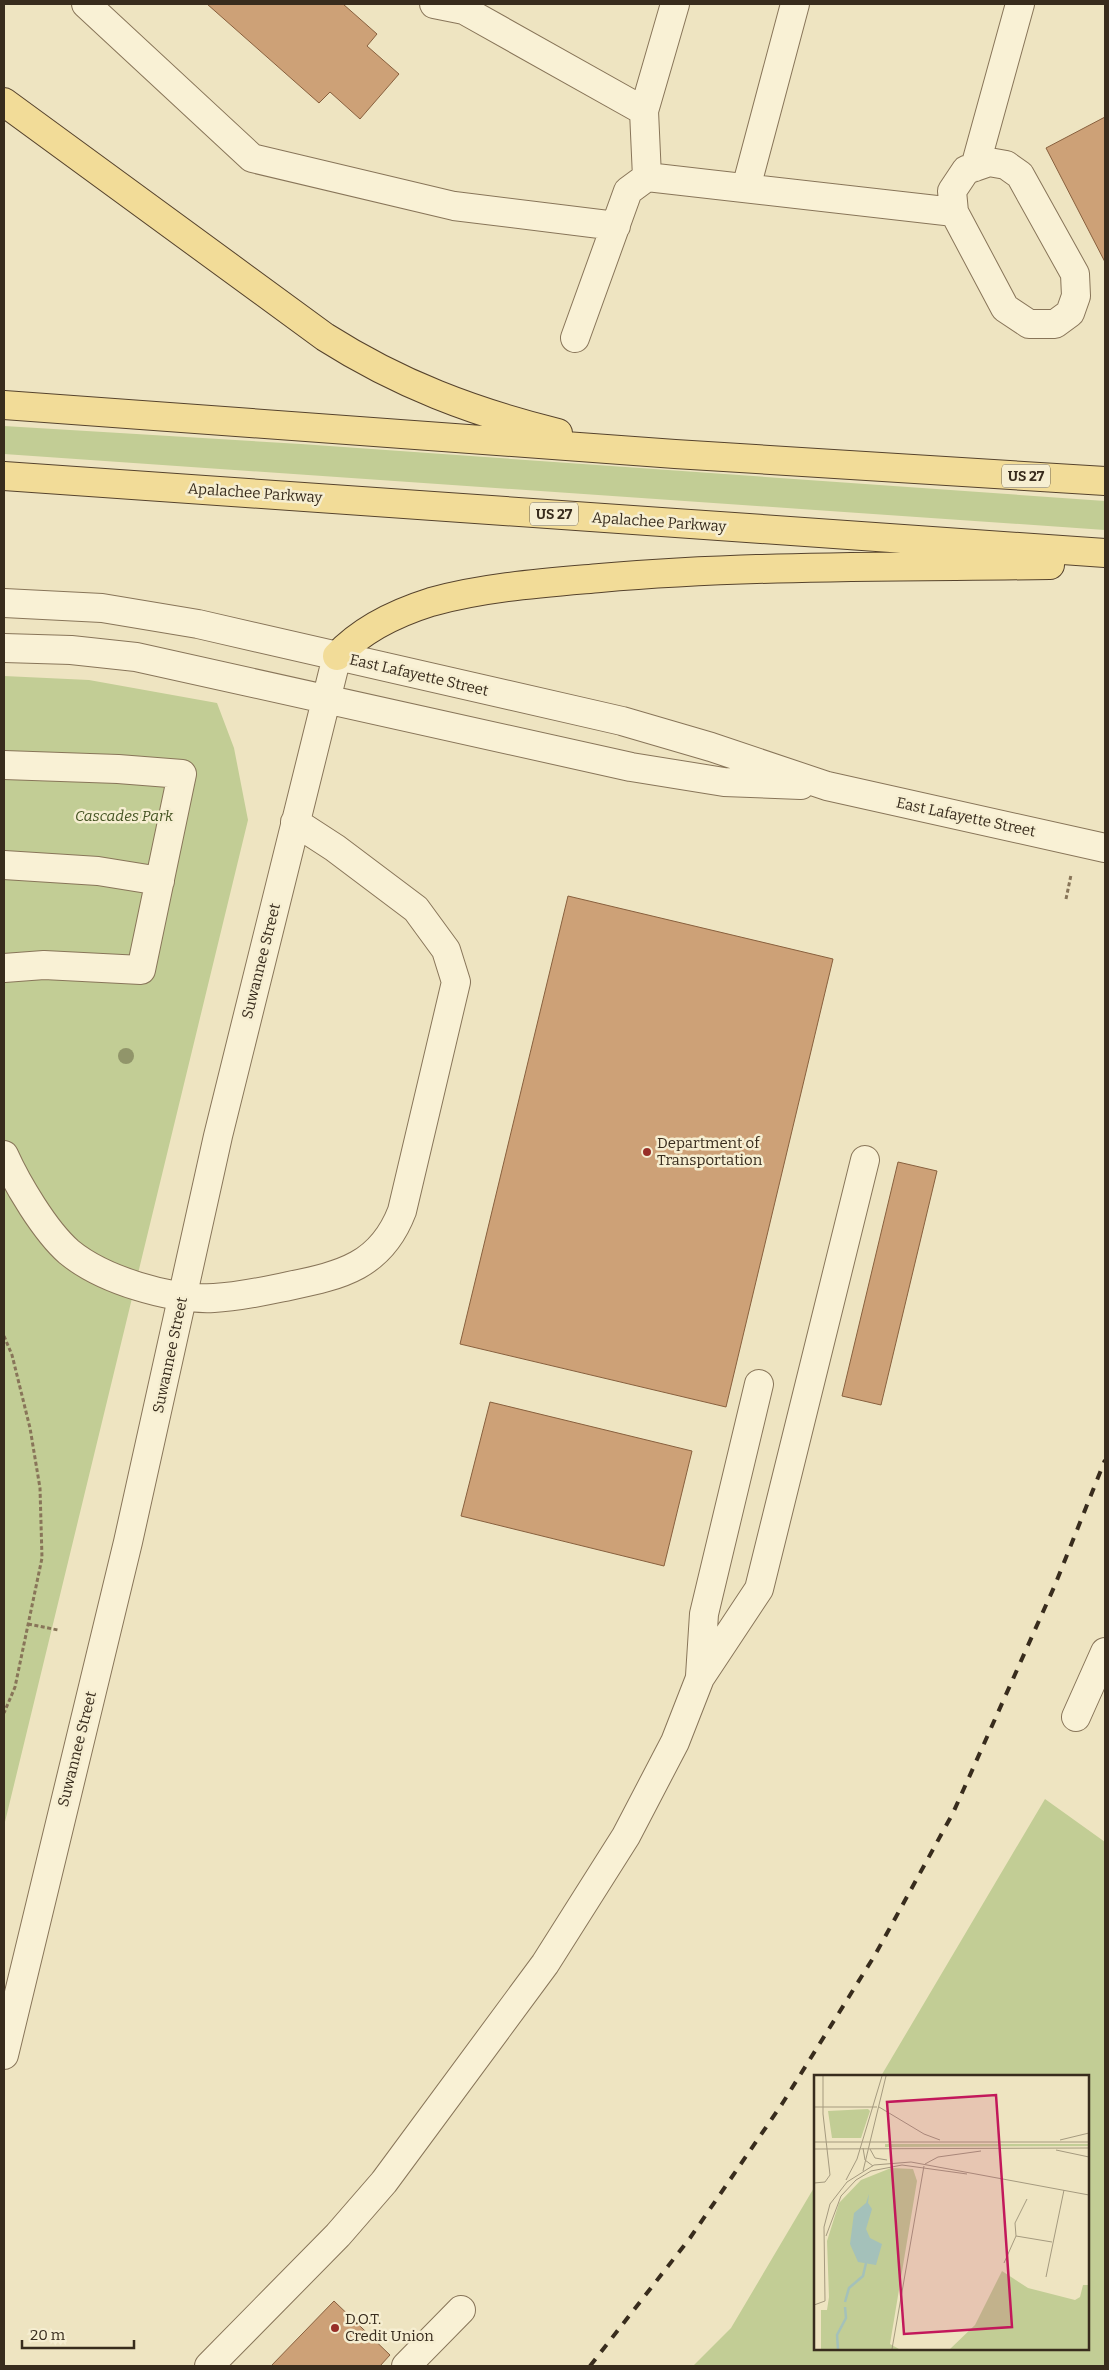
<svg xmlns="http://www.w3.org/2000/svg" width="1109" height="2370" viewBox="0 0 1109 2370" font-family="Bitter,serif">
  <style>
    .green { fill: #c2cd95 }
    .building { fill: #cda177; stroke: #88603e }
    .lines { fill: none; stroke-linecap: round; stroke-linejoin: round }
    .minor-casing { stroke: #887559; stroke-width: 30 }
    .major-casing { stroke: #56432d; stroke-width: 30 }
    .path { stroke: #887559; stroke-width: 3; stroke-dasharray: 4 2.5; stroke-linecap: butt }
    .minor { stroke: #f9f1d5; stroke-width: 28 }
    .major { stroke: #f2dc98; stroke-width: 28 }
    .rail { stroke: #382c1d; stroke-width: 4; stroke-dasharray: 9 9; stroke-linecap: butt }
    .tree { fill: #91956a }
    .poi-dot { fill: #982f28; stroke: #f6eed1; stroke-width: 2 }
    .labels { text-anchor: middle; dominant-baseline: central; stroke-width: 5; stroke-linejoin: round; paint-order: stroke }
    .shield { fill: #f6eed1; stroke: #716653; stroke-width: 1 }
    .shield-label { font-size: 14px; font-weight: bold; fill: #382c1d }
    .street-label { font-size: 15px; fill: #382c1d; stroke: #f6eed1 }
    .park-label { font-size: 15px; font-style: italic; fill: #455423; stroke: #f6eed1 }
    .poi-label { font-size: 15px; fill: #382c1d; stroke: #f6eed1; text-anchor: start }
    .inset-river { fill: none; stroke: #a4c1ba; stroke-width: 2.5 }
    .inset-road { fill: none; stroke: #a59a7f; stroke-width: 1 }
    .view { fill: #c2185b; fill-opacity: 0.15; stroke: #c2185b; stroke-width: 2.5 }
    .inset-edge { fill: none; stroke: #382c1d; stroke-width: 2.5 }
  </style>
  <rect width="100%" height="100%" fill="#eee4c1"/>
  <!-- green -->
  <path class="green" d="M4,426L301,444L1105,501V530L4,454Z
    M4,676L89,680L217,703L234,748L248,820L4,1826Z
    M1045,1799L1105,1842V2366H693L731,2328L815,2186V2349H1088V2076H881Z"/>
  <!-- building -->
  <path class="building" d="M207,4H343L377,34L367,46L399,74L360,119L330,92L319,103Z
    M1105,117V262L1046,148Z
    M568,896L833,959L726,1407L460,1344Z
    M898,1162L937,1171L881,1405L842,1396Z
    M490,1402L692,1451L664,1566L461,1516Z
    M334,2301L390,2355L380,2366H271Z"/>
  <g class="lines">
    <!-- minor casing -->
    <g class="minor-casing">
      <path id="minor" d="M86,4L252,158L454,206L616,226
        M434,4L464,10L644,111
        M989,162L1006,165L1020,175L1075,274L1076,296L1070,313L1055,324H1029L1005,308L954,212L952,191L966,170Z
        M975,167L1020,4
        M647,177L644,111L675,4
        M746,188L795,4
        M575,338L628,191L647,177L954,212
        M4,603L102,608L198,624L622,721L711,747L827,786L1105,848
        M4,648L71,650L136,657L631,767L724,782L801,785
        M4,765L118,769L182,774L141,970L44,965L4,968
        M4,865L98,871L160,881
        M4,1155C17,1184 45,1231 69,1252C103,1280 170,1300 214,1298C239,1297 265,1291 289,1286C342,1275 381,1266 402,1211L456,982L446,950L416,909L335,848L295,822
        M700,1676L704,1614L759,1384
        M1076,1717L1105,1652
        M4,2055L128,1542L218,1136L337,656
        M209,2366L338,2235L384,2182L545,1964L626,1836L675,1742L700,1678L759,1589L865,1160
        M406,2366L461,2310"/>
    </g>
    <!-- major casing -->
    <g class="major-casing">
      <path id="major" d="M4,102L325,337C399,384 473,412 558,433
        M4,405L675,454L1105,481
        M4,476L1105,553
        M337,656C362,629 396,613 431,602C485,587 543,583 600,578C749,565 900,567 1050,565"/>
    </g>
    <!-- path -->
    <path class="path" d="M1066,899L1071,875
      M4,1336L12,1355L30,1428L40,1488L42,1558L15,1687L4,1713
      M28,1624L58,1630"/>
    <!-- minor -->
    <use href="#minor" class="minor"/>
    <!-- major -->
    <use href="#major" class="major"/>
    <!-- rail -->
    <path class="rail" d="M590,2366L690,2238L782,2104L875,1955L953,1813L1055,1585L1105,1460"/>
  </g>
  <!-- trees -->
  <circle class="tree" cx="126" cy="1056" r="8"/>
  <!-- markers -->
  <g class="poi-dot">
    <circle cx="647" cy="1152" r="5"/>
    <circle cx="335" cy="2328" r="5"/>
  </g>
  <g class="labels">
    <!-- shield labels -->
    <g class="shield">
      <rect x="1002" y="464.5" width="48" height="23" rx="4"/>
      <rect x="530" y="502.5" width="48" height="23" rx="4"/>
    </g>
    <g class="shield-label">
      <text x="1026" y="476">US 27</text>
      <text x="554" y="514">US 27</text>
    </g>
    <!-- street labels -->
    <g class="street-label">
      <text transform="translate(255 493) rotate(4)">Apalachee Parkway</text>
      <text transform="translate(659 522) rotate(4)">Apalachee Parkway</text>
      <text transform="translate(419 675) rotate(13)">East Lafayette Street</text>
      <text transform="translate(966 817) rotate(12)">East Lafayette Street</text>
      <text transform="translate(261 961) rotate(-76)">Suwannee Street</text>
      <text transform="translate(170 1355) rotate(-78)">Suwannee Street</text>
      <text transform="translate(77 1749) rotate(-76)">Suwannee Street</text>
    </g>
    <!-- park labels -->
    <g class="park-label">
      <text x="124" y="816">Cascades Park</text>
    </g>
    <!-- poi labels -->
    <g class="poi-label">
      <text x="657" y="1143">Department of<tspan x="657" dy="17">Transportation</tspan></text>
      <text x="345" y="2319">D.O.T.<tspan x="345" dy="17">Credit Union</tspan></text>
    </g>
  </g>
  <!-- overview -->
  <g transform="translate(814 2075)">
    <rect width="275" height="275" fill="#eee4c1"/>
    <path d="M54,34L56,36L47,63H18L14,36ZM71,69H275V71L71,72ZM77,93L99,94L103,106L76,269L85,274H7V235H13L15,222L13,166L25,128L47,105ZM188,196L214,213L261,225L266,222L269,210H275V274H136L161,250Z" fill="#c2cd95"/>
    <path d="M55,119L54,128L58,134L52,154L56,163L68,169L62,190L44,187L36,169L40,138L52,128Z" fill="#a4c1ba"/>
    <path class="inset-river" d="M31,227L35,213L49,201L52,188M24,274L23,260L32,243L31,232"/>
    <path class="inset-road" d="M0,32H63M65,32L110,59L126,65M246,65L275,58M0,67H275M49,73L51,85L59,91M0,74L275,73M56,74L61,83L73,85M242,75L275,82M111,89L124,82L167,76M49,96L72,1M32,105L43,84L68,1M0,108L11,107L16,100L9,39V1M12,161L27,121L42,105L57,96L88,90L153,99M202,161L238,167M190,188L202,161L201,148L213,124M232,202L250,115M0,230L11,226L10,152L16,129L33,107L60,90L97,87L275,120M78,274L110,91"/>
    <path class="view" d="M182,20L198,252L90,259L73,27Z"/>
    <rect width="275" height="275" class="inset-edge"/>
  </g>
  <!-- border -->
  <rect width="1109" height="2370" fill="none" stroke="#382c1d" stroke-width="10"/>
  <!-- scale -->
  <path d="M22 2340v8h112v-8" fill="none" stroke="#382c1d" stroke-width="2.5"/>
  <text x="30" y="2340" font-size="15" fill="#382c1d" stroke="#f6eed1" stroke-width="4" paint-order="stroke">20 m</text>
</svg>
